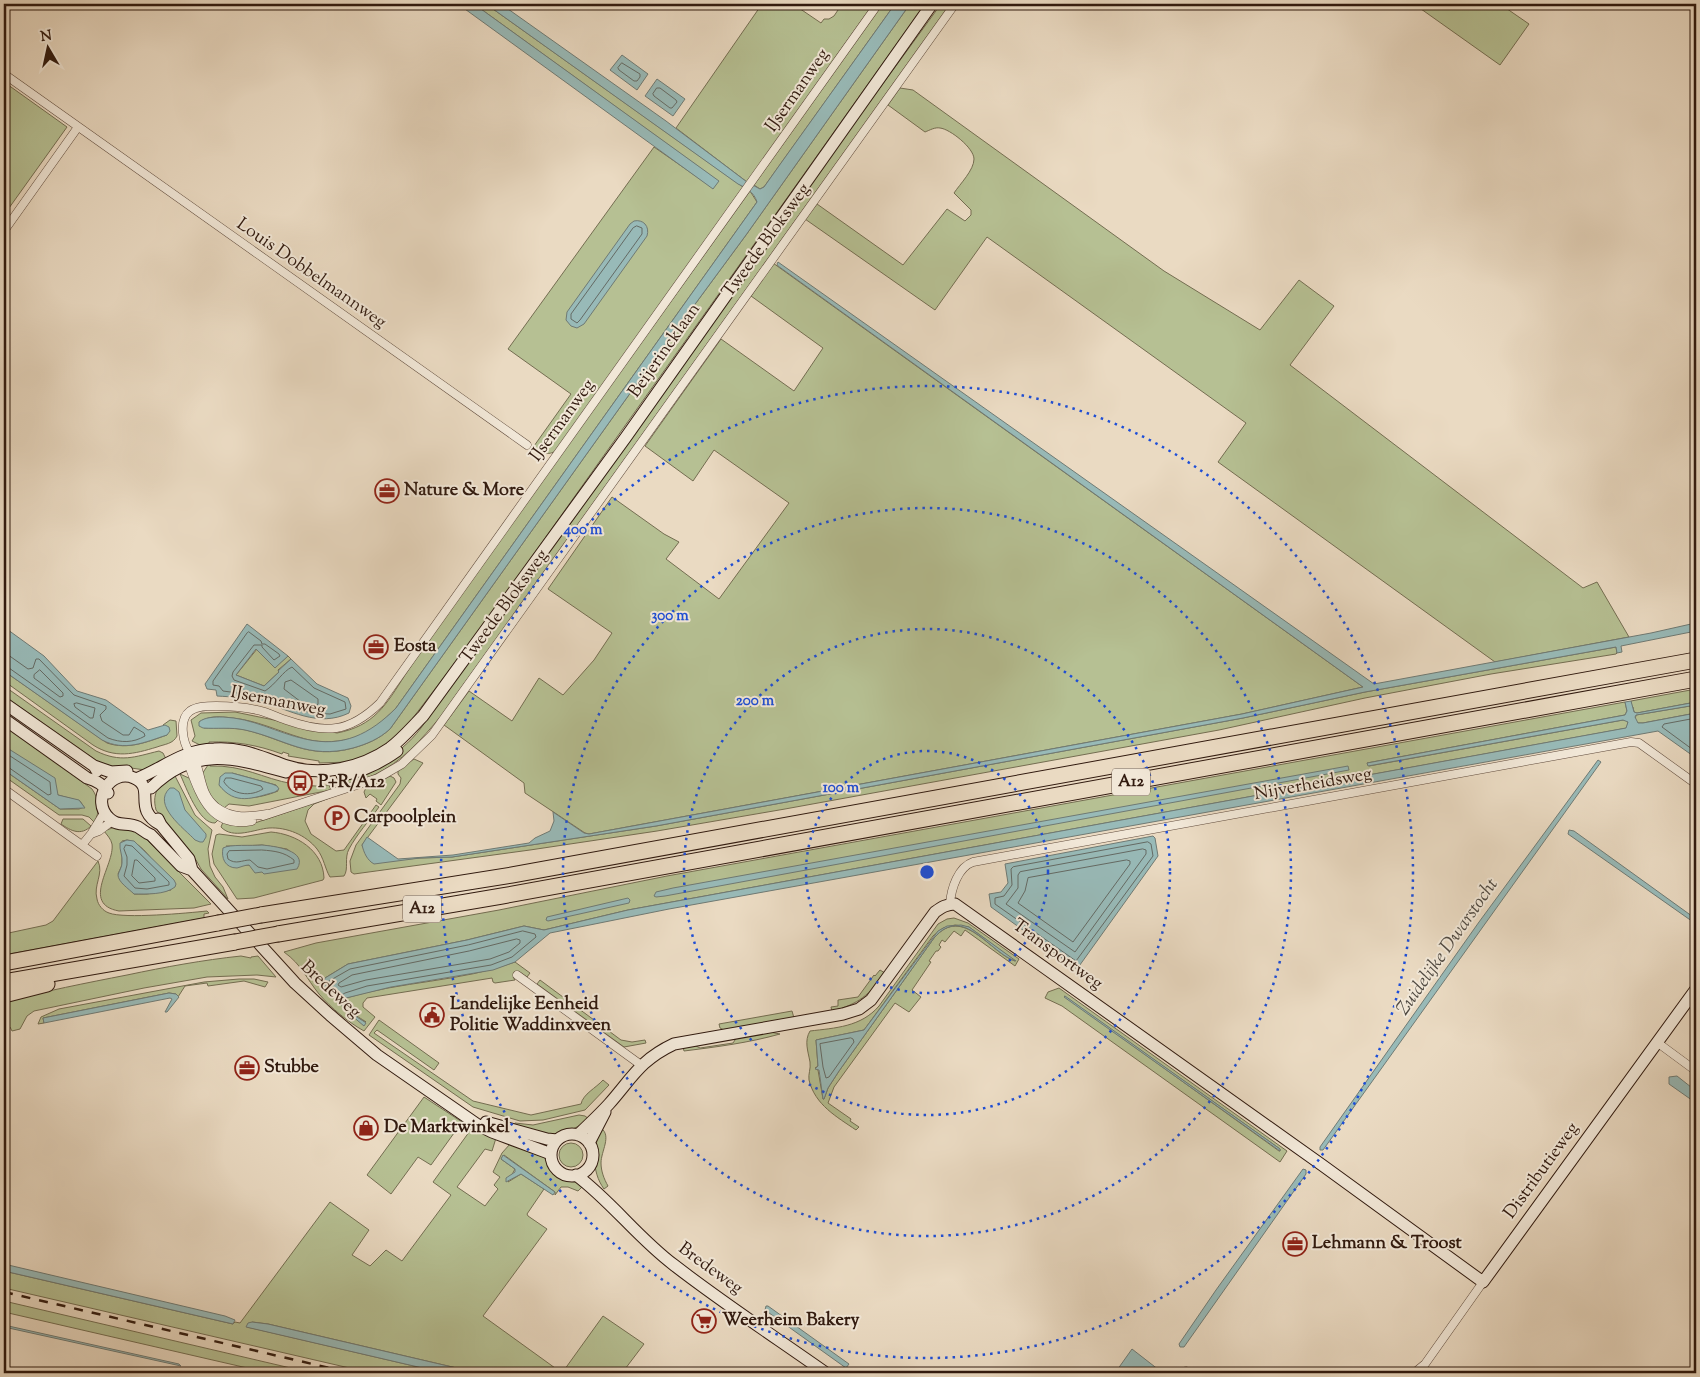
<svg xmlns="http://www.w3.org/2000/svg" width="1700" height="1377" viewBox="0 0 1700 1377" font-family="'Sorts Mill Goudy',serif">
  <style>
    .green { fill: #b6c093; stroke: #746d51; fill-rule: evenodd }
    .water { fill: #98bab8; stroke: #6f7a74 }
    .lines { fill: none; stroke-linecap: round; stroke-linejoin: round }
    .shore { stroke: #646a64; stroke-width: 1 }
    .street-casing { stroke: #5f4a3c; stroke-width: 9 }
    .secondary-casing { stroke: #311a0f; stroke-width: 13 }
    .highway-casing { stroke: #311a0f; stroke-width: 17 }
    .street { stroke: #f1e7d7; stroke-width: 8 }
    .secondary { stroke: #f1e7d7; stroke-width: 11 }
    .highway { stroke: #eadac2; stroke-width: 15 }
    .rail { stroke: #311a0f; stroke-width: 2.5; stroke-dasharray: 9 9; stroke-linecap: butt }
    .highway-bridge-casing { stroke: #311a0f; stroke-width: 17; stroke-linecap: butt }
    .highway-bridge { stroke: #eadac2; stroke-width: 15 }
    .ring { fill: none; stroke: #1d4ed8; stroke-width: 2.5; stroke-dasharray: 2.5 5 }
    .labels { text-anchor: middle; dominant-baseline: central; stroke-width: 4; stroke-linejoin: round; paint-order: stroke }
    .shield { fill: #f1e7d7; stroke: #6b584b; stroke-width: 1 }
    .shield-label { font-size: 16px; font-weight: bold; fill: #311a0f }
    .street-label { font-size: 18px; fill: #311a0f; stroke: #f1e7d7 }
    .poi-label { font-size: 18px; font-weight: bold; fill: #311a0f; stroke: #f1e7d7; text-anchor: start }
    .water-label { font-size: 19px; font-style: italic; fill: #504a42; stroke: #f1e7d7 }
    .centre { fill: #1d4ed8; stroke: #f1e7d7; stroke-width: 2.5 }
    .ring-label { font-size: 15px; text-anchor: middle; font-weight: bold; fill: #1d4ed8; stroke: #f1e7d7; stroke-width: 4; stroke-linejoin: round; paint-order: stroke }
  </style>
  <rect width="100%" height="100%" fill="#eadac2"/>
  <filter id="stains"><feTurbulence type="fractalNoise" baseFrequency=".004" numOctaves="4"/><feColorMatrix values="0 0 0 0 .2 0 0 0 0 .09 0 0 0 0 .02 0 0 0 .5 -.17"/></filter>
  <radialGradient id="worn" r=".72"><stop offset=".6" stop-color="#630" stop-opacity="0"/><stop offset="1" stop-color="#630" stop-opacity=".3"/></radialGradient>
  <!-- green -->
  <path class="green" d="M474,4H486L743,187L557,450C547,457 542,452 534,446L571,394L508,349L654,147L713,188L718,181Z
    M762,4H793L821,23L824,19H829L834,16L842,4H873L747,182L676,128Z
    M883,4H895L764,187L760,189L754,185Z
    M910,4H925L479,631L403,731L376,752L348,762L319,763V761L288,756L289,754L283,752L282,754C258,745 234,741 209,742V745L202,746L192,741L195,736L191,720L201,713L235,712L337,733C374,726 386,705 405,675C414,661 424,647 433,633L750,191L757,202L396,708C389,715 381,723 373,729C354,742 323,745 302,738C278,731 256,720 232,718C218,716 209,716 199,722L204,728C218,728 232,727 246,730C286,740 309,760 353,748C367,744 379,739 390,729L651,364L746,235Z
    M941,4H950L441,716C421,740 402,762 374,775C362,781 349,784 337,788L335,781C368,771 399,757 421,728L764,247Z
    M1414,4H1500L1529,24L1500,65Z
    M4,82L67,127L4,215Z
    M900,88L913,90L1164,271L1260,330L1299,280L1334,306L1290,365L1583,588L1597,582L1629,637L1495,662L1218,462L1246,423L987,237L935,310L805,219L817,204L903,265L947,209L965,221L971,215V210L954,193C960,184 974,170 974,159C974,148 950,129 940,128C935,127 930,130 925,132L888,105Z
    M773,263L1363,687L1242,714L589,834L585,833L525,793L524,783L444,725L469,691L512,721L539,678L563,695L594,660L612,633L548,589L612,497L664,534L679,542L666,559L719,599L789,503L714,450L693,481L645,446L721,339L794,391L823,348L751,296Z
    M1616,647L1617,653L1616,654L1491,674L1365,698L1219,730L785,809L657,831L530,850L354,874L351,872L350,861L356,845L400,784L401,778L398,774V770L414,759L423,763L362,845L371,862L420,858L452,857L656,826L1243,718L1365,692Z
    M257,649L275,667L288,656L291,659L278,670L279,672L264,686L236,675Z
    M4,671L107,743C128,750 147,742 167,735L166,728L163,725L170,720L176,721L177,736C173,744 165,744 157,747C134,754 115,759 93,745L4,681Z
    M4,686L96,751C121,763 134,757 159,751L163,753L166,759L145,770L131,768H114L104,766L4,696Z
    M1696,689V702L1637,713L1634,712L1633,707H1632L1631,701Z
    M1625,702L1627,711L1625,715L1367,763L1369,766L1623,720L1628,721L1627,728L628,910L544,930L524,926L467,940L348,964L325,978L351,1015L366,1022C358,1016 342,1010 346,998C401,981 461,982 515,962L530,973L527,977L518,971L513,977L515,980L495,983L493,982L492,978L367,998L363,1003V1007L375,1017L364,1031C348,1022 331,1008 319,994C306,978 302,965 284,952L316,943L499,910L667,876Z
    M1696,705V713L1643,723H1638L1635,720L1636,715Z
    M4,724L92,789C99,799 101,811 94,822L89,817L82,815H59L4,776V770L60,809H79L84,807L80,801L58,795L4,746Z
    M210,762V766C244,765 261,778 293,784V787L299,788V785L316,786L329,785L331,790L249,806L229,804L224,808C209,798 206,790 202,774ZM232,773L276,785L278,791C258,799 234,803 219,785Z
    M174,774L195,815L212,830L208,849L210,866L215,877L223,887L228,899L201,869L196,860L156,810C151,790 161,785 174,774Z
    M180,774L191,779L218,820L215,823C199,824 186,787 180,774Z
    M390,776L394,778L396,782L381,805L376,801L377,799L370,794L366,798L364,792L366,788Z
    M332,797L314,804L308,810L305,821L311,834L336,851L344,850L376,805L379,807C369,821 357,834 349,849C344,858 349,869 344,876L330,877C325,869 324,858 317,849C306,835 287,827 269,828C255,829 233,840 221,827L223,822L238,826L249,825Z
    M63,819H83L91,826C81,836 71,831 61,824Z
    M115,827L133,830L142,835L211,904L194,908L119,911C80,904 115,865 112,844C111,839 107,835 104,831ZM127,840C146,843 162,875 171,890L147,894H134L118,874L122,865V841Z
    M271,832C296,834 323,850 324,878L323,880L254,898L237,899L214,864L212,854L216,835L219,834L242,837ZM262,845L287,849L298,858L253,868L249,865H245L226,846H243Z
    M98,861C104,874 93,885 97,899C98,905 103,911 109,913C124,919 188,913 207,911L209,913L204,914V918L4,955V934L46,925L53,921Z
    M954,918L968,923L1019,959L1015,966L965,930L961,936L954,931L945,942L942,940L939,945L941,947L938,951H936L929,961L931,962L912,990L921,997L909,1012L895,1003L834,1087L828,1103L851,1119L850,1121L859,1127L856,1130C837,1117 815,1105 809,1080C808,1074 811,1069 810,1062C808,1051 804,1041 810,1031C835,1028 861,1027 879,1006L938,924L947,919ZM955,925L969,927L1015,961C990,953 963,904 934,938L839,1071L828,1088L824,1099H823L818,1070L815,1068L818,1066L816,1040L864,1030L933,936L943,928Z
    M241,956L251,958V957L258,956L276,977L257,975L207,977L144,988L34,1011L27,1016L20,1029L12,1031L10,1027L4,1029V1002C45,991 86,983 127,975C165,967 203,960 241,956Z
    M880,970L885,973C869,995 859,1004 832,1011L831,1007L838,1006V1000L858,997L874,975L875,976Z
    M239,979H254L268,982L265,987L244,981L208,986L207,983L185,986L178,997L176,994L169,993L43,1018L44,1023L38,1024L41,1017L59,1009L204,982Z
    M540,980L621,1040L632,1042L645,1040L646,1043L624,1047L537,984Z
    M1059,988L1287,1151L1280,1162L1062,1006L1045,998L1048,992ZM1064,996L1280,1149V1151H1279Z
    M792,1011L794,1018L724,1030L720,1028L719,1024Z
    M379,1020L439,1063L434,1070L377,1030L374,1033L473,1101L531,1115L581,1104C583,1094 596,1088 603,1080L609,1085L585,1110L543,1120L520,1121L473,1107L369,1035Z
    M770,1032L780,1034C748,1043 716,1047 684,1051L683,1047L694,1045L700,1048L733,1043L737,1037Z
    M424,1097L462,1122L431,1165L418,1157L391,1194L367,1175Z
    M579,1115L585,1116L589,1119C577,1129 564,1133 548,1135L513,1126L515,1123L533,1125Z
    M472,1128L486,1132L496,1138L492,1151L485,1149L457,1187L485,1206L498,1189L494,1185L500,1177L493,1172L502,1153L510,1144L543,1156L557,1174L564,1178L574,1179L582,1187L578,1191L568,1187H561L555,1195V1192L504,1155L501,1159L515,1169L508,1182L521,1174L544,1189L527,1214L528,1216L547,1229L483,1316L562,1373H478L268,1324L252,1322L247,1327L444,1373H371L4,1288V1271L233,1324L235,1322L240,1323L330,1202L369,1230L352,1255L370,1266L386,1250L402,1261L451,1195L433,1182Z
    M601,1128C612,1136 601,1151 601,1163C601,1171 604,1179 608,1186L604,1189C591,1171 593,1148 601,1128Z
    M559 1155a12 12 0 1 1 24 0a12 12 0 1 1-24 0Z
    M4,1301L312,1373H269L4,1312Z
    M603,1316L644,1344L622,1373H562Z"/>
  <!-- water -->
  <path class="water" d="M458,4H474L719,181L713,189Z
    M486,4H501L666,121L747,182L760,189L764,187L781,163L895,4H910L746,235L651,364L390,729C379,739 367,744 353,748C307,760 286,739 245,730C231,727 217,729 203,728L199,726V722C205,717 214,717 223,717C253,718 277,733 305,739C343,748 370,734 396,708L757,202C754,192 746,188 738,184Z
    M622,55L648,74L637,90L610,70Z
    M657,79L685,99L673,116L645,96Z
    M634,221C643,219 650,226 647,236L584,324L577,328L571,326L566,320L567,312L630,224Z
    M778,262L1374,684L1651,633L1691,624L1696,617V631L1621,646L1622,652L1617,653L1616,647L1365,692L1243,718L656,826L452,857L420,858L374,864C367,860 364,853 362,845L367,837L398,859L453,855L529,843L535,838L550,831L554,821L553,812L584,833L589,834L1242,714L1363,687L778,266L777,264Z
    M247,624L288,656L275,668L256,649L236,675L264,686L279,672L278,671L291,659L317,684L348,698L351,706L349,713C318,728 290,710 260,701C246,697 231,697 217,696L216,690L207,689L205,684Z
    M4,627L44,656L77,691L106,700L148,730L165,725L169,727L170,731L167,735C145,742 125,752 102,740L4,671Z
    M1631,701L1634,712L1637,713L1696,702V705L1636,715L1635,717L1638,723H1643L1696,713V758L1658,731L669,909L550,933L515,962L493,970L391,987L346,998C342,1010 358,1017 366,1023L364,1026L351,1015L322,985L325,978L348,964L467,940L524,926L544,930L628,910L1626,728L1628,722L1623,720L1368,766L1367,763L1625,715L1627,711L1625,702Z
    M4,746L55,778L58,795L79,800L85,808L60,809L4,770Z
    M1598,760L1601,762L1323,1150H1320V1147L1479,922Z
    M1348,766L1349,770L665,896L656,897L654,896L656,892L673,888Z
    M225,773H232L272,784L277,786L279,789L275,792C253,798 235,806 219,785L220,777Z
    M170,788H174L179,792L185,810L206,834V837L203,842H200L195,840C185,829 151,805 170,788Z
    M1569,830L1574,831L1696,919V924L1568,834Z
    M1153,836L1155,838L1158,856L1077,969L991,907L989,894L1001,892L1008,883L1005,864Z
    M127,840L134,841L174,880L176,884L175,887C165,895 146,894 134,894C129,889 118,882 118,875C119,871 122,867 122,863C123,856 119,850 120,843Z
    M262,845C273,846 309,850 297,869L264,874L262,872L255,873L249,865C245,865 241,867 237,868C225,868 221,858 223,848C230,844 252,846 262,845Z
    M628,898L630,900L629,903L548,921L546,920L547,917Z
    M961,925L969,927L1016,961C990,954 964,903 934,938L839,1071L828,1088L824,1099H823L819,1070L815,1069L818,1066L816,1040L864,1030L938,931L947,926Z
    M169,993L176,994L179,997L167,1012H165L172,999L170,998L44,1023L43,1018Z
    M1065,996L1280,1149V1151L1064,997Z
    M1677,1076L1696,1091V1103L1669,1084V1077Z
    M503,1155L555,1192L553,1195L521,1174L506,1182V1178L515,1172V1169L501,1159Z
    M1303,1169L1306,1170V1174L1184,1347H1180L1179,1344L1216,1290Z
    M4,1264L225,1316L235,1320L233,1324L4,1271Z
    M766,1306H768L849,1364L846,1368L765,1310Z
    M252,1322L268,1324L478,1373H444L246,1327L248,1323Z
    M4,1325L179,1364L181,1366L4,1327Z
    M1132,1349L1159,1370L1137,1373H1115Z"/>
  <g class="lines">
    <!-- shore -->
    <path class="shore" d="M622,63L640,74V77L637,81H634L619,70L618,68Z
      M657,88H660L676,100L677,102L672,108H670L654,96L653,94Z
      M637,226L642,228V234L580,320L577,323L571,319V314L633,228Z
      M249,632L261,641L262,644H265L279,654L280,656L274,660L262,647V645H254L233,672L232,676L234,680L265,691C276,684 283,671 292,667L314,688L345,702L346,709L330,714L312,713L311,710L318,704V699L291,680L285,682L284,689L309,708L308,712L260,696L223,691L219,686L213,685V681L247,633Z
      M4,652L28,669L33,668L36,659H39L74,695L106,706V709L100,715L102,721L123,735H129L134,727L144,733L145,736C133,743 121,743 108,738L9,668L4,667
      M40,670L63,693V696L60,697L34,678V675Z
      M77,703L95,708L93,718H90L75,707L74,704Z
      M1696,718L1664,724L1662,727L1696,752
      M4,752L50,782L51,794L48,795L8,767H4
      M226,778H231L261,786L263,789C251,797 232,795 224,782Z
      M1148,842L1151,844L1153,856L1076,961L995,904V898L1004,896L1012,885L1011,869L1013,867Z
      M126,845L132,846L169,882V885L147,889L135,888L124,876L127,865V857L124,849Z
      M1143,849L1146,850V854L1075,952L1006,904L1018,888V875L1020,872Z
      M262,850C275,851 284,852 294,860V863L267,869L258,867L250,860C242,860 236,865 228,859L227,854L229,851Z
      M135,860H137L155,878V881L139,883L132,876Z
      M1127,860L1130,861V864L1073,942L1018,903L1025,891L1028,878Z
      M523,931L535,934L536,937L512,957L491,965L367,986L345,993L340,996L328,984L329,981L350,969L468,945Z
      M517,939L520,940V943L509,952L490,959L366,980L341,987L338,985L339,983L352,975L469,951Z
      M851,1038L853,1039L854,1042L829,1077L826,1078L823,1067L820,1044Z"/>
    <!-- street casing -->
    <g class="street-casing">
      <path id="street" d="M4,74L527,445
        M4,231L78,127
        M189,759L188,763C200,795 210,829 252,821
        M4,789L97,856
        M267,814C249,817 232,819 216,807C201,795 202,779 196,763C195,759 192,757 190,753C183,743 178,720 190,711C197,706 207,706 216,706C230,706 244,707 257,710C267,712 277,717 286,720C326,734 349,733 380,703L878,4
        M263,816L378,778L402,764L432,735L955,4
        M91,834L99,831L112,821
        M82,845L91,834L104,813
        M950,904C951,889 958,867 973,862L1631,742L1639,743L1696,784
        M517,975L641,1065
        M1658,1043L1696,1071
        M1186,1371L1190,1373
        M1414,1373L1425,1364L1483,1282"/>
    </g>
    <!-- secondary casing -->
    <g class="secondary-casing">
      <path id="secondary" d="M4,703L94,766L97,771
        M4,719L87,778C95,780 104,785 108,793
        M94,766L111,772L127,771
        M342,775C363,772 380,763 397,751
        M136,779C164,768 182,750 214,749C242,747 261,757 287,766C321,777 361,768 390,748C402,739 412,727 423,716L626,437L932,4
        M151,788C194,745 235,758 286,772
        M158,819L161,825L189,859L192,870
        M161,825C131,809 157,788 134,778C111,768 90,800 109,818C117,827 128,822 138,827C143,830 145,833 151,835L181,866L192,870L295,983L330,1015L377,1055L478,1125L492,1132L551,1154
        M486,1122L547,1139L557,1140
        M551 1155a21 21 0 1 1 42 0a21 21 0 1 1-42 0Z
        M578,1135C588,1125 599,1115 609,1104C632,1078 640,1060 674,1044L843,1014L859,1009L871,1000L935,912C942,907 947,904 955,904L1322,1165L1483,1282L1696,989
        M589,1143L605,1112
        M576,1175C612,1202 638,1238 674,1265C723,1303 775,1337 826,1373"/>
    </g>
    <!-- highway casing -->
    <g class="highway-casing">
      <path id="highway" d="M261,915L512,875L1696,660
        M278,934L502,896L1696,679
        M4,963L218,923
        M4,982L235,942
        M4,995L47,984"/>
    </g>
    <!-- street -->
    <use href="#street" class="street"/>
    <!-- secondary -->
    <use href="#secondary" class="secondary"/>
    <!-- highway -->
    <use href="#highway" class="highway"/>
    <!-- rail -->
    <path class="rail" d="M4,1292L351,1373"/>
    <!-- highway-bridge casing -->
    <g class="highway-bridge-casing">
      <path id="highway-bridge" d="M218,923L261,915
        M235,942L278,934"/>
    </g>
    <!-- highway-bridge -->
    <use href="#highway-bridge" class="highway-bridge"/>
  </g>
  <!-- distance rings -->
  <g class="ring">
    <circle cx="927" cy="872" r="121"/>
    <circle cx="927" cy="872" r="243"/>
    <circle cx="927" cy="872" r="364"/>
    <circle cx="927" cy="872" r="486"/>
  </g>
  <!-- icons -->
  <defs>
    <g id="office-ring" transform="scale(1.25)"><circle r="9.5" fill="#f1e7d7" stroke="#8f2418" stroke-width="1.5"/><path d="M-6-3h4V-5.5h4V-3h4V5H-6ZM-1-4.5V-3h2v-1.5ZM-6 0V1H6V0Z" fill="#8f2418"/></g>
    <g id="bus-ring" transform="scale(1.25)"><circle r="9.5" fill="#f1e7d7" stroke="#8f2418" stroke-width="1.5"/><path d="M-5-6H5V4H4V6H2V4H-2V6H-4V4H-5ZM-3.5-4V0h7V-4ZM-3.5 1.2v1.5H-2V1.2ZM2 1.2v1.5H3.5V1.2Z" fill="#8f2418"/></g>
    <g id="parking-ring" transform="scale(1.25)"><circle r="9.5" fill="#f1e7d7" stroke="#8f2418" stroke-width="1.5"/><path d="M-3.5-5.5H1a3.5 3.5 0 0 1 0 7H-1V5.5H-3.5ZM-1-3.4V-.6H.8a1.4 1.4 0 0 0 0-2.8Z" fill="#8f2418"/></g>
    <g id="civic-ring" transform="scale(1.25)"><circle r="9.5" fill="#f1e7d7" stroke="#8f2418" stroke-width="1.5"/><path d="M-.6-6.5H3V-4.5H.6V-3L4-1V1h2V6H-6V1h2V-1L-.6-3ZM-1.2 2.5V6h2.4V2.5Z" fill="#8f2418"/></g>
    <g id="shop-ring" transform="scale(1.25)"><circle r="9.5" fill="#f1e7d7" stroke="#8f2418" stroke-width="1.5"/><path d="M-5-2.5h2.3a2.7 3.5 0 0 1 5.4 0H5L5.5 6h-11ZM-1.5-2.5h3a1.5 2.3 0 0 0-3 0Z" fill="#8f2418"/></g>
    <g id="supermarket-ring" transform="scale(1.25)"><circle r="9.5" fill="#f1e7d7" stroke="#8f2418" stroke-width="1.5"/><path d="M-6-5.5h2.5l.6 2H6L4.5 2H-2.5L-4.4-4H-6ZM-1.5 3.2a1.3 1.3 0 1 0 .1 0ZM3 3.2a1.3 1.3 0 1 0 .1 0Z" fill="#8f2418"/></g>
  </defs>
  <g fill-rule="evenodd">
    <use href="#office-ring" x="387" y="491"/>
    <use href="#office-ring" x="376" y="647"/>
    <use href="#bus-ring" x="300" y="783"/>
    <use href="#parking-ring" x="337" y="818"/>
    <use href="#civic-ring" x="432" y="1015"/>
    <use href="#office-ring" x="247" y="1068"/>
    <use href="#shop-ring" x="366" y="1128"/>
    <use href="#office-ring" x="1295" y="1244"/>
    <use href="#supermarket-ring" x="704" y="1321"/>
  </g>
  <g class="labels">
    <!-- shield labels -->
    <g class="shield">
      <rect x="1112" y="768.5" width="38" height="27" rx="4"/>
      <rect x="403" y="895.5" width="38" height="27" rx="4"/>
    </g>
    <g class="shield-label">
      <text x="1131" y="782">A12</text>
      <text x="422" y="909">A12</text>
    </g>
    <!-- street labels -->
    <g class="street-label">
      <text transform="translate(798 91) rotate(-55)">IJsermanweg</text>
      <text transform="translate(767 241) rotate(-54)">Tweede Bloksweg</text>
      <text transform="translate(311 274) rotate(35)">Louis Dobbelmannweg</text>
      <text transform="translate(665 351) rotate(-55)">Beijerincklaan</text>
      <text transform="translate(563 421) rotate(-54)">IJsermanweg</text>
      <text transform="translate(505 607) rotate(-54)">Tweede Bloksweg</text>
      <text transform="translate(278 702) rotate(11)">IJsermanweg</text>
      <text transform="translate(1313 785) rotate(-10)">Nijverheidsweg</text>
      <text transform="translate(1057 955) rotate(36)">Transportweg</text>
      <text transform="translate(330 990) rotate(43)">Bredeweg</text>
      <text transform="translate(1542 1171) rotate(-54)">Distributieweg</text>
      <text transform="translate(710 1269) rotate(36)">Bredeweg</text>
    </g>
    <!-- poi labels -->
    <g class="poi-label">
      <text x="404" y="491">Nature &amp; More</text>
      <text x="394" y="647">Eosta</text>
      <text x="318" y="783">P+R/A12</text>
      <text x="354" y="818">Carpoolplein</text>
      <text x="450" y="1005">Landelijke Eenheid<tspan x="450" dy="21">Politie Waddinxveen</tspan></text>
      <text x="264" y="1068">Stubbe</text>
      <text x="384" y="1128">De Marktwinkel</text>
      <text x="1312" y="1244">Lehmann &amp; Troost</text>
      <text x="722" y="1321">Weerheim Bakery</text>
    </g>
    <!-- water labels -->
    <g class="water-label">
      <text transform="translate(1448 947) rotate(-55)">Zuidelijke Dwarstocht</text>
    </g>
  </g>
  <circle cx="927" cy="872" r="8" class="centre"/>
  <g class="ring-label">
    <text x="583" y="534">400 m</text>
    <text x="670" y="620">300 m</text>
    <text x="755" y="705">200 m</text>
    <text x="841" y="792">100 m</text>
  </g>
  <!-- margin -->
  <rect width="1700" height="1377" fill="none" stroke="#eadac2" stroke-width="20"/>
  <rect x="5" y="5" width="1690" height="1367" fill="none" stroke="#311a0f" stroke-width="2.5"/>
  <rect x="10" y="10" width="1680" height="1357" fill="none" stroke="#311a0f"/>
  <!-- north arrow -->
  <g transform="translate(48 48) rotate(351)" stroke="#f1e7d7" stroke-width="4" paint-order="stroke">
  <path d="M0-4L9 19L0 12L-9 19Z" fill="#311a0f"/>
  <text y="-8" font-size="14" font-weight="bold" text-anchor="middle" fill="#311a0f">N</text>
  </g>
  <rect width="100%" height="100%" filter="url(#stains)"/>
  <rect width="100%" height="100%" fill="url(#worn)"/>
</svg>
